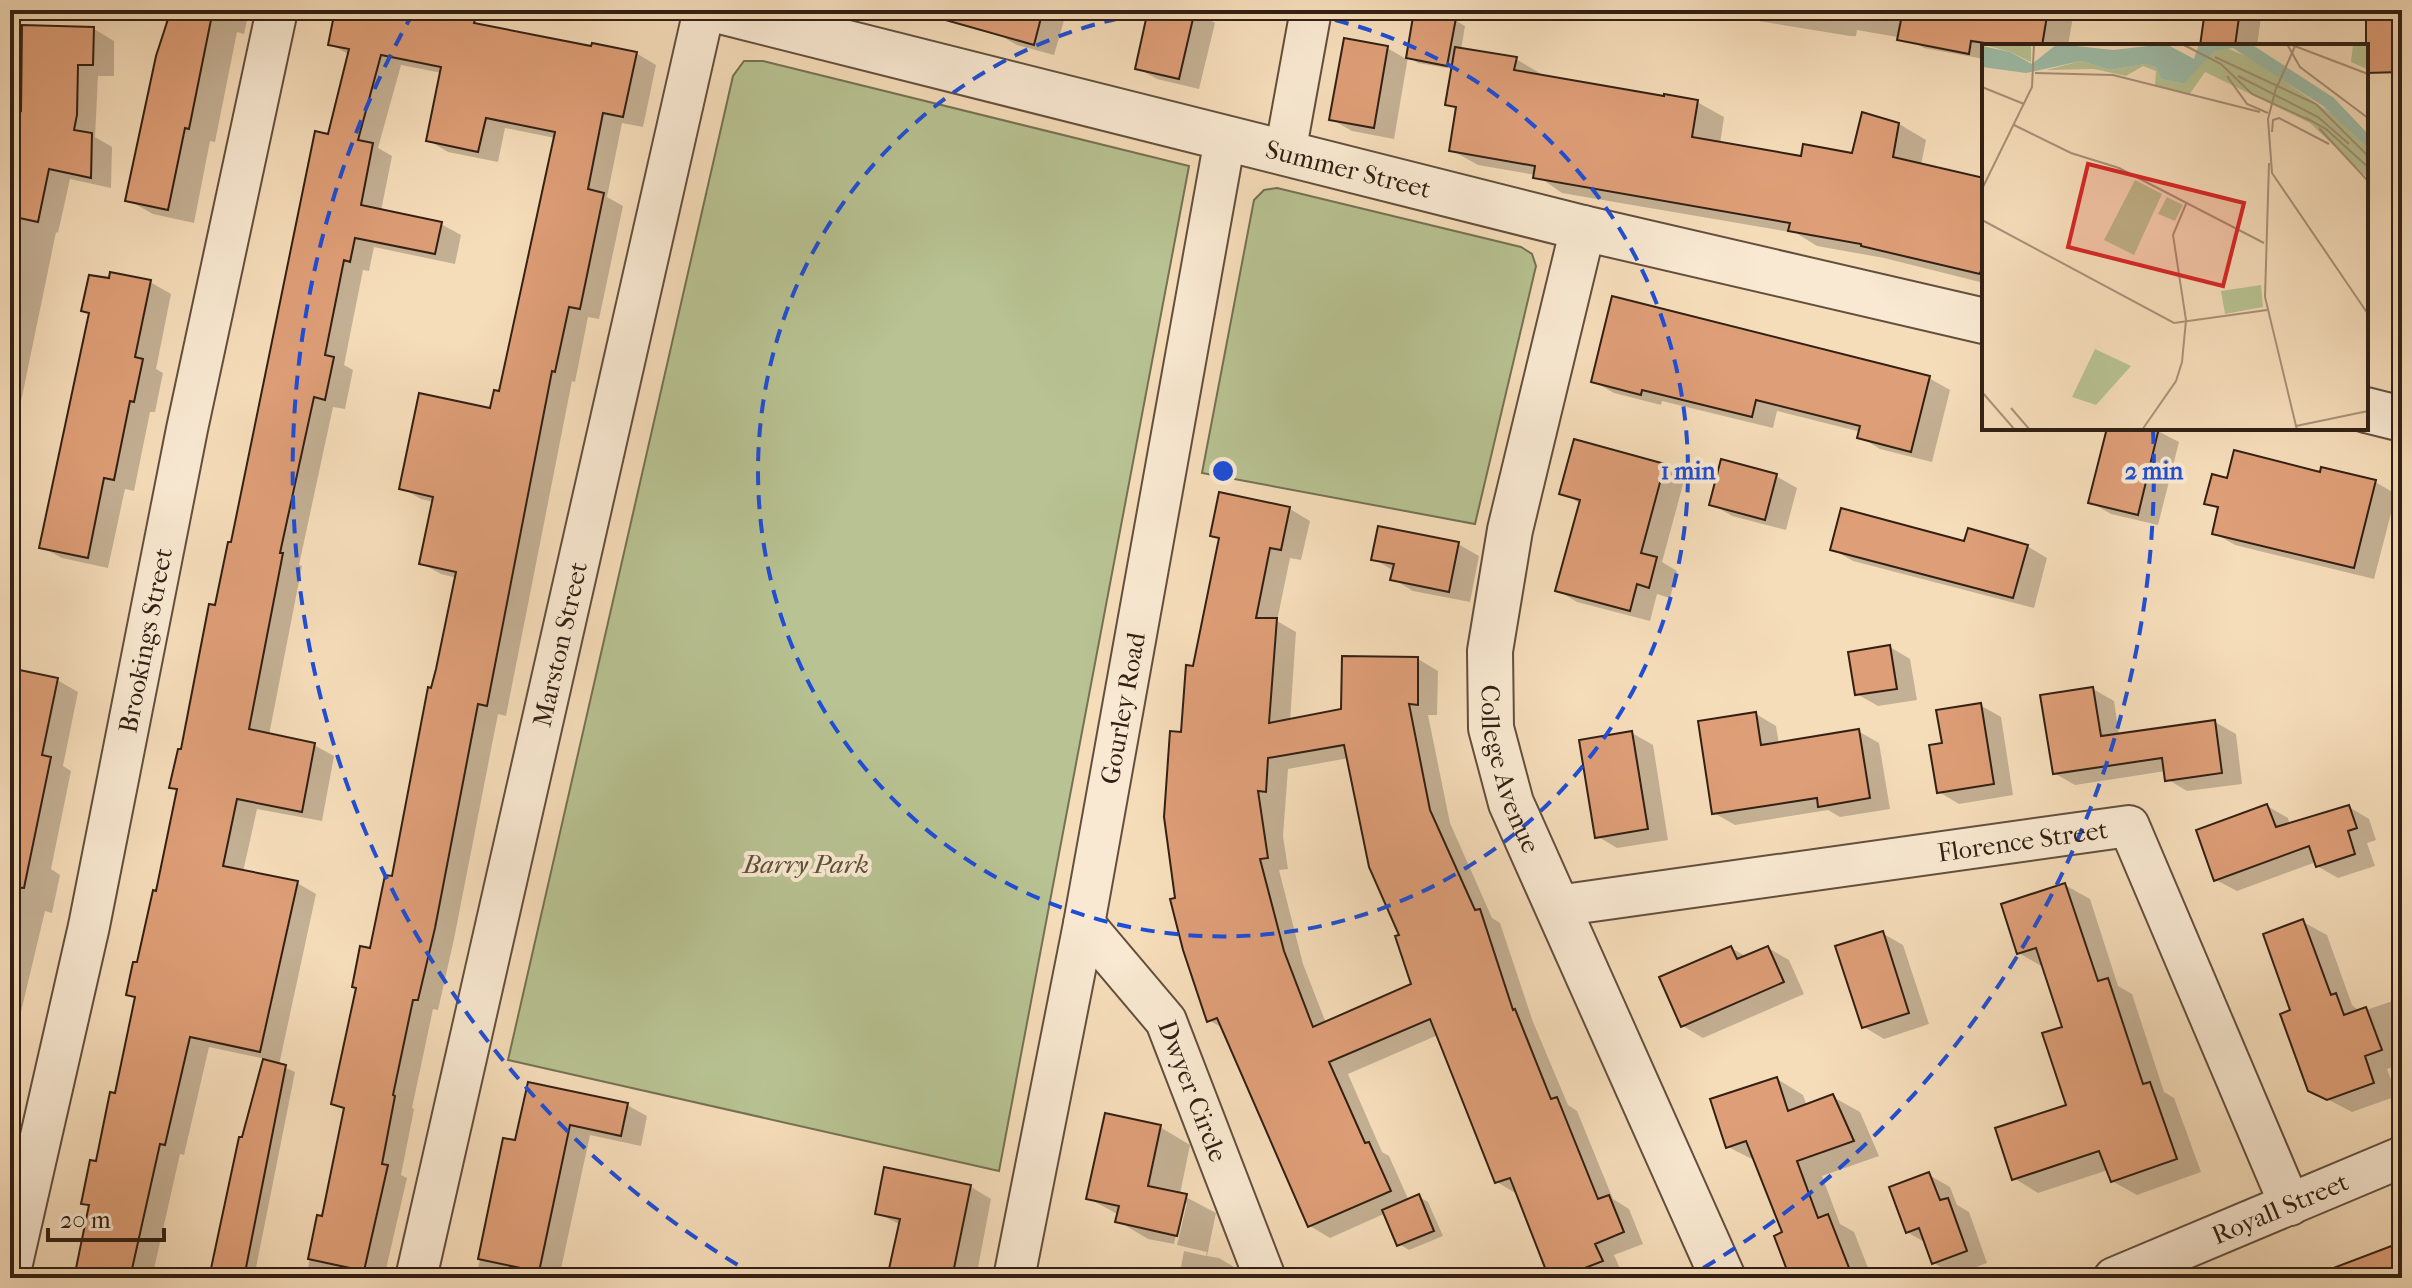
<svg xmlns="http://www.w3.org/2000/svg" width="2412" height="1288" viewBox="0 0 2412 1288" font-family="'IM FELL French Canon',serif">
  <style>
    .green { fill: #b8c292; stroke: #757153; stroke-width: 2 }
    .shadow { fill: #0003; fill-rule: evenodd }
    .building { fill: #de9e77; stroke: #322014; stroke-width: 2; fill-rule: evenodd }
    .lines { fill: none; stroke-linecap: round; stroke-linejoin: round }
    .minor-casing { stroke: #634f3e; stroke-width: 44 }
    .tertiary-casing { stroke: #634f3e; stroke-width: 48 }
    .minor { stroke: #f9e9d2; stroke-width: 40 }
    .tertiary { stroke: #f9e9d2; stroke-width: 44 }
    .ring { fill: none; stroke: #1d4ed8; stroke-width: 4; stroke-dasharray: 14 10 }
    .labels { text-anchor: middle; dominant-baseline: central; stroke-width: 8; stroke-linejoin: round; paint-order: stroke }
    .street-label { font-size: 26px; fill: #322014; stroke: #f9e9d2 }
    .park-label { font-size: 26px; font-style: italic; fill: #5a513a; stroke: #f9e9d2 }
    .inset-road { fill: none; stroke: #a89178; stroke-width: 2 }
    .view { fill: #d62828; fill-opacity: 0.15; stroke: #d62828; stroke-width: 4 }
    .inset-edge { fill: none; stroke: #322014; stroke-width: 4 }
    .centre { fill: #1d4ed8; stroke: #f9e9d2; stroke-width: 4 }
    .ring-label { font-size: 24px; text-anchor: middle; font-weight: bold; fill: #1d4ed8; stroke: #f9e9d2; stroke-width: 8; stroke-linejoin: round; paint-order: stroke }
  </style>
  <rect width="100%" height="100%" fill="#f6ddba"/>
  <filter id="stains"><feTurbulence type="fractalNoise" baseFrequency=".0025" numOctaves="4"/><feColorMatrix values="0 0 0 0 .2 0 0 0 0 .09 0 0 0 0 .02 0 0 0 .5 -.17"/></filter>
  <radialGradient id="worn" r=".72"><stop offset=".6" stop-color="#630" stop-opacity="0"/><stop offset="1" stop-color="#630" stop-opacity=".3"/></radialGradient>
  <!-- green -->
  <path class="green" d="M744,61H763L1189,166L999,1171L508,1060L733,76Z
    M1277,188L1521,247L1532,254L1536,266L1475,524L1202,473L1254,200L1264,190Z"/>
  <!-- shadow -->
  <path class="shadow" d="M165,10H249L244,34L237,32L215,142L210,141L194,223L153,214L128,200L168,11Z
    M337,10H420L474,21L485,28L593,49L636,53L656,65L643,127L622,123L607,197L623,206L599,319L588,317L575,382L572,381L506,716L498,714L454,939L438,1010L433,1009L412,1108L414,1109L401,1175L407,1178L384,1278H306L318,1217L324,1218L346,1110L334,1103L372,951L394,879L457,578L441,574L421,563L434,502L421,499L402,488L492,410L500,393L555,138L505,128L498,162L448,152L428,140L442,73L401,65L378,148L392,156L381,211L441,224L461,235L455,264L374,247L369,271L363,270L344,365L353,370L345,409L333,407L299,565L302,566L269,735L314,745L334,756L322,821L257,809L243,872L297,883L316,894L279,1065L295,1072L254,1278H211L243,1140L266,1059L209,1047L184,1155L180,1154L152,1278H76L91,1207L83,1203L116,1096L137,999L128,994L157,893L179,791L171,787L183,752L350,55L330,44Z
    M870,10H902L900,19Z
    M1002,10H1067L1054,55L1017,45L996,33Z
    M1150,10L1194,11L1215,23L1199,89L1157,79L1137,68Z
    M1692,10H2074L2068,46H1984V59L1924,48L1909,39L1857,30L1856,36H1850Z
    M2207,10H2262L2257,46H2202Z
    M1416,14L1455,20L1465,26L1461,50L1516,59L1543,75L1542,77L1697,102L1724,117L1720,144L1803,158L1853,155L1899,124L1926,140L1921,165L1984,180V283L1884,258L1817,246L1796,233L1562,193L1536,175L1478,165L1451,150L1458,110L1447,104L1453,69L1418,63L1408,57L1394,139L1352,131L1331,119L1387,48L1408,60Z
    M94,29L114,41V76H98L95,137L112,147L111,188L70,179L58,233L56,232L10,455V111L23,114Z
    M150,282L171,294L156,369L163,373L155,412H150L134,491L125,489L108,568L62,558L41,547L90,314L84,310Z
    M1929,378L1950,390L1932,462L1880,449L1860,437L1861,432L1777,411L1773,428L1662,401L1661,405L1614,393L1593,381Z
    M2109,428H2152L2179,442L2158,525L2111,514L2090,502Z
    M1575,442L1665,466L1685,477L1662,562L1677,571L1670,598L1657,594L1650,621L1577,602L1557,590L1581,504L1562,493Z
    M2321,474L2375,482L2396,494L2374,579L2235,545L2214,533L2220,510L2207,503L2228,480Z
    M1776,476L1797,488L1786,530L1732,516L1712,504Z
    M1220,495L1290,509L1310,521L1301,560L1290,558L1277,621L1296,632L1290,721L1342,711L1418,659L1438,671L1437,715H1428L1450,823L1492,918L1500,923L1533,1022L1568,1105L1577,1111L1613,1199L1629,1209L1643,1244L1614,1255L1624,1278H1551L1517,1194L1497,1182L1438,1035L1348,1074L1382,1152L1389,1156L1409,1201L1419,1197L1428,1202L1443,1236L1409,1250L1399,1244L1386,1213L1330,1238L1310,1226L1224,1029L1209,1020L1177,899L1183,734L1221,540L1212,535ZM1349,758L1402,936L1413,986L1326,1023L1303,964L1279,870L1288,869L1283,836L1288,769Z
    M1458,544L1479,556L1470,602L1413,591L1393,579L1394,571L1374,559Z
    M1966,544L2027,546L2047,558L2034,608L1853,561L1832,549Z
    M1890,647L1910,659L1917,700L1878,706L1857,694Z
    M10,678L57,680L78,692L63,766L71,771L51,869L60,875L52,913L45,911L10,1058Z
    M2093,689L2114,701L2119,735L2215,722L2236,734L2242,784L2187,791L2167,779L2166,771L2075,785L2054,773Z
    M1980,705L2001,717L2013,795L1959,804L1939,792L1944,745Z
    M1756,714L1776,726L1779,744L1858,731L1879,743L1890,809L1840,817L1828,810L1735,825L1714,813Z
    M1632,733L1653,745L1668,840L1617,848L1597,836Z
    M2267,806L2288,818L2290,825L2349,807L2369,819L2376,840L2367,843L2375,866L2338,878L2317,866L2316,862L2237,891L2216,880Z
    M2065,885L2090,899L2118,986L2132,994L2164,1092L2174,1098L2201,1172L2137,1195L2112,1181L2108,1170L2038,1193L2014,1178L2068,1106L2065,1028L2043,967L2019,953Z
    M2303,922L2327,935L2352,1005L2360,1012L2402,998V1064L2387,1069L2397,1096L2352,1112L2310,1090L2292,1011Z
    M1882,933L1903,945L1929,1024L1884,1039L1864,1027Z
    M1731,948L1747,957L1768,948L1789,960L1804,994L1703,1038L1683,1026Z
    M1777,1079L1803,1095L1807,1106L1833,1097L1860,1112L1879,1156L1822,1176L1840,1224L1854,1232L1872,1278H1792L1785,1234L1756,1161L1728,1147Z
    M627,1105L647,1116L641,1146L590,1135L559,1278H476L505,1140L517,1142Z
    M1160,1127L1190,1145L1180,1194L1216,1213L1207,1256L1219,1258L1239,1270L1238,1278H1179L1184,1251L1206,1256L1207,1252L1177,1245L1187,1203H1183L1174,1244L1148,1239L1118,1221L1119,1215L1088,1198Z
    M886,1170L971,1187L991,1199L976,1278H889L901,1225L877,1213Z
    M1929,1175L1950,1187L1957,1205L1969,1212L1987,1263L1954,1275L1934,1263L1926,1243L1907,1232Z"/>
  <!-- building -->
  <path class="building" d="M171,10H213L189,129L185,128L168,210L125,201L156,56Z
    M335,10H430L475,19L474,23L591,46L592,43L637,52L623,117L603,113L588,189L604,193L580,309L569,307L555,372L552,371L487,706L478,704L435,928L418,1000H413L393,1095L395,1096L382,1164L388,1165L364,1271L308,1259L317,1215L322,1216L344,1108L331,1104L356,988L352,987L360,946L370,948L385,875L392,876L428,687L431,688L436,669L456,572L419,564L433,497L399,489L419,393L490,408L494,390L499,391L555,132L486,118L478,152L426,141L441,67L381,55L358,140L373,143L361,205L442,222L435,254L355,238L350,262L344,260L325,355L334,357L325,400L314,397L280,553H283L249,729L315,743L302,812L237,799L223,866L298,881L260,1052L190,1037L165,1145L160,1144L130,1278H74L89,1205L81,1204L90,1160L96,1161L110,1092L115,1093L135,997L126,995L133,962H137L153,890L156,891L177,789L169,788L178,749H181L209,604L215,605L228,542H231L315,131L328,134L349,49L328,45Z
    M943,10H1043L1034,45L942,19Z
    M1148,10H1195L1179,79L1135,69Z
    M1903,10H2048L2042,46H2005L1971,41L1969,54L1897,40Z
    M2205,10H2240L2235,46H2200Z
    M1414,11L1456,18L1447,66L1406,58Z
    M2402,17V72L2366,73V18Z
    M22,25L94,27L93,65H78L77,115L74,130L92,133L91,178L49,169L38,222L10,216V109L21,111Z
    M1344,38L1388,46L1374,128L1329,120Z
    M1455,47L1517,57L1514,70L1664,96V94L1698,100L1692,137L1801,156L1803,144L1852,153L1862,112L1899,123L1893,157L1984,178V258L1980,274L1861,246V244L1788,231L1790,223L1533,178L1535,166L1449,151L1456,107L1445,105Z
    M110,272L151,280L135,357L143,359L134,402L130,401L114,480L104,478L88,558L39,548L89,313L81,311L89,275L109,278Z
    M1612,296L1930,376L1911,452L1857,438L1860,426L1756,400L1752,417L1642,390L1641,395L1591,382Z
    M2107,428H2159L2138,515L2088,503Z
    M1574,439L1665,464L1641,553L1657,557L1649,588L1637,584L1630,611L1555,591L1580,500L1559,494Z
    M2234,450L2320,472L2321,467L2376,480L2354,568L2212,534L2218,507L2204,504L2212,474L2227,478Z
    M1721,459L1777,474L1765,520L1709,505Z
    M1219,492L1290,507L1281,550L1270,548L1256,618H1277L1269,723L1341,709L1342,656L1418,657V705L1409,704L1430,810L1475,910L1480,909L1513,1010L1515,1009L1551,1099L1557,1097L1598,1199L1609,1195L1624,1232L1595,1244L1603,1261L1559,1278H1549L1510,1178L1495,1183L1430,1019L1329,1062L1365,1143L1369,1142L1391,1191L1308,1227L1217,1018L1207,1022L1183,950L1170,899L1175,898L1164,817L1170,731L1181,732L1186,665L1193,666L1219,538L1210,536ZM1344,745L1369,867L1399,935L1395,936L1411,984L1313,1027L1284,951L1260,859L1268,858L1258,791L1266,792L1268,758Z
    M1841,508L1964,541L1968,528L2028,545L2013,598L1830,550Z
    M1378,526L1459,542L1449,592L1390,580L1394,564L1371,560Z
    M1890,645L1897,689L1855,695L1848,652Z
    M10,668L58,678L42,755L51,757L24,888L10,887Z
    M2093,687L2101,736L2215,720L2222,773L2165,781L2162,758L2053,774L2040,695Z
    M1981,703L1994,784L1937,793L1929,745L1942,743L1936,710Z
    M1756,712L1761,745L1859,729L1870,798L1818,807L1817,798L1712,814L1698,721Z
    M1632,731L1648,829L1595,838L1579,740Z
    M2267,804L2276,827L2349,805L2357,828L2348,831L2355,854L2316,867L2309,846L2214,881L2196,830Z
    M2065,883L2098,981L2108,978L2143,1084L2150,1082L2177,1159L2111,1182L2099,1151L2012,1180L1995,1128L2066,1105L2042,1033L2062,1027L2036,948L2017,954L2001,904Z
    M2303,919L2331,995L2336,993L2344,1015L2366,1007L2382,1050L2365,1056L2374,1083L2327,1100L2308,1091L2280,1014L2290,1010L2263,934Z
    M1883,931L1909,1013L1862,1028L1835,946Z
    M1731,946L1737,959L1768,946L1784,982L1681,1027L1659,977Z
    M263,1059L286,1065L244,1278H209L239,1137H242Z
    M1777,1077L1788,1111L1833,1094L1854,1141L1797,1161L1818,1218L1828,1214L1853,1278H1790L1774,1236L1782,1232L1746,1141L1726,1148L1710,1099Z
    M528,1082L628,1103L621,1136L570,1125L539,1272L478,1259L503,1138L515,1140Z
    M1105,1113L1161,1125L1148,1186L1187,1194L1177,1236L1115,1222L1119,1206L1086,1199Z
    M884,1167L971,1185L952,1278H887L900,1219L875,1214Z
    M1929,1172L1940,1200L1948,1198L1967,1251L1932,1264L1919,1228L1906,1233L1889,1187Z
    M1419,1194L1434,1231L1397,1246L1382,1210Z
    M2402,1242V1278H2316L2315,1275Z"/>
  <g class="lines">
    <!-- minor casing -->
    <g class="minor-casing">
      <g id="minor">
        <path d="M1285,153L1311,10"/>
        <path id="s1" d="M1557,906L2129,826L2290,1205"/>
        <path id="s2" d="M1084,924L1166,1021L1265,1278"/>
        <path id="s3" d="M10,1272L89,926L187,429L277,10"/>
        <path id="s4" d="M416,1278L704,10"/>
        <path id="s5" d="M1014,1278L1084,924L1225,139"/>
        <path id="s6" d="M2114,1278L2402,1157"/>
      </g>
    </g>
    <!-- tertiary casing -->
    <g class="tertiary-casing">
      <g id="tertiary">
        <path id="s7" d="M716,10L1583,228L1984,321"/>
        <path id="s8" d="M1583,228L1510,530L1490,651L1491,728L1511,803L1723,1278"/>
        <path d="M2366,410L2402,419"/>
      </g>
    </g>
    <!-- minor -->
    <use href="#minor" class="minor"/>
    <!-- tertiary -->
    <use href="#tertiary" class="tertiary"/>
  </g>
  <!-- distance rings -->
  <g class="ring">
    <path d="M1288 11A465 465 0 1 1 1158 11"/>
    <path d="M758 1277A931 931 0 0 1 413 13M2153 430A931 931 0 0 1 1688 1277"/>
  </g>
  <g class="labels">
    <!-- street labels -->
    <g class="street-label">
      <text stroke="none"><textPath href="#s7" startOffset="652">Summer Street</textPath></text>
      <text stroke="none"><textPath href="#s3" startOffset="646">Brookings Street</textPath></text>
      <text stroke="none"><textPath href="#s4" startOffset="650">Marston Street</textPath></text>
      <text stroke="none"><textPath href="#s5" startOffset="580">Gourley Road</textPath></text>
      <text stroke="none"><textPath href="#s8" startOffset="554">College Avenue</textPath></text>
      <text stroke="none"><textPath href="#s1" startOffset="470">Florence Street</textPath></text>
      <text stroke="none"><textPath href="#s2" startOffset="202">Dwyer Circle</textPath></text>
      <text stroke="none"><textPath href="#s6" startOffset="180">Royall Street</textPath></text>
    </g>
    <!-- park labels -->
    <g class="park-label">
      <text x="806" y="864">Barry Park</text>
    </g>
  </g>
  <!-- overview -->
  <g transform="translate(1982 44)">
    <rect width="386" height="386" fill="#f6ddba"/>
    <path d="M0,0H49V18L28,8ZM371,0H386L385,25L369,18ZM242,3L269,14L356,74L386,104V134L328,79L223,28L207,51L173,41L174,27L161,22L144,32L112,25L65,26L99,17L128,26L163,20L174,23L179,35L202,40L232,6ZM153,136L180,150L152,211L122,196ZM185,153L201,161L193,177L176,170ZM279,241L281,263L243,270L239,247ZM113,305L149,322L114,361L90,353Z" fill="#b8c292"/>
    <path d="M75,0L131,6L184,0L212,15L217,0H269L352,54L386,90V104L341,62L251,4L232,7L202,40L179,35L174,23L163,20L128,26L99,17L44,29L0,23V2L28,8L50,20Z" fill="#9ebda9"/>
    <path class="inset-road" d="M200,0L239,20L270,50L327,76M305,0L318,23L386,74M310,1L386,30M233,13L334,60L386,112M53,29L131,31L278,68M245,32L265,60L286,69M256,32L336,73L367,100M295,40L286,75L290,129L386,270M0,43L42,60M294,45L314,0M324,74L344,85L386,123M32,81L89,109L137,124L282,199M337,84L386,137M290,88L291,76L297,74L347,100M287,119L283,253L315,386M0,145L50,43L52,0M0,176L192,279L285,266M0,348L33,386M29,364L48,386M314,382L386,367M160,386L194,337L200,318L204,276L191,191L204,160"/>
    <path class="view" d="M106,120L262,159L241,242L86,203Z"/>
    <rect width="386" height="386" class="inset-edge"/>
  </g>
  <circle cx="1223" cy="471" r="12" class="centre"/>
  <g class="ring-label">
    <text x="1688" y="479">1 min</text>
    <text x="2154" y="479">2 min</text>
  </g>
  <!-- margin -->
  <rect width="2412" height="1288" fill="none" stroke="#f6ddba" stroke-width="40"/>
  <rect x="12" y="12" width="2388" height="1264" fill="none" stroke="#322014" stroke-width="4"/>
  <rect x="20" y="20" width="2372" height="1248" fill="none" stroke="#322014" stroke-width="2"/>
  <!-- scale -->
  <path d="M48 1228v12h116v-12" fill="none" stroke="#322014" stroke-width="4"/>
  <text x="60" y="1228" font-size="24" fill="#322014" stroke="#f9e9d2" stroke-width="6" paint-order="stroke">20 m</text>
  <rect width="100%" height="100%" filter="url(#stains)"/>
  <rect width="100%" height="100%" fill="url(#worn)"/>
</svg>
